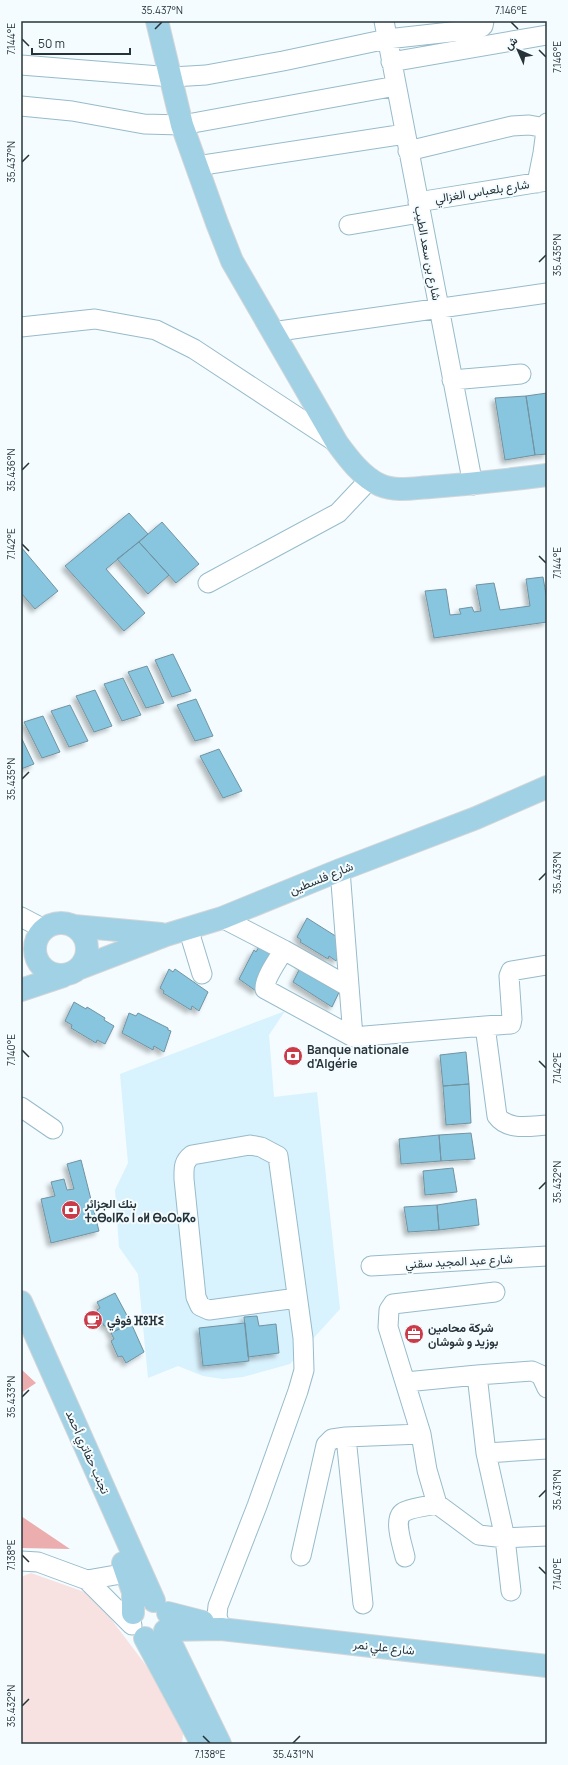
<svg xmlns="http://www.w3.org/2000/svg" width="568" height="1765" viewBox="0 0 568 1765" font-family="Manrope,Vazirmatn,'Noto Sans Tifinagh',sans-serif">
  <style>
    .built { fill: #d8f2fe }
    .green { fill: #f8e2e1 }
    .forest { fill: #ebadad }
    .building { fill: #88c5de; stroke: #7193a2; filter: url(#shadow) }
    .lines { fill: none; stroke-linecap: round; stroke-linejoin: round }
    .minor-casing { stroke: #97bbca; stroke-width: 21 }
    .major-casing { stroke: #d4d6d8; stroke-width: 24 }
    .minor { stroke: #fff; stroke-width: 19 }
    .major { stroke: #a1d1e4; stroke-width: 22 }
    .ticks { fill: none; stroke: #26343a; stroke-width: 1.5 }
    .labels { text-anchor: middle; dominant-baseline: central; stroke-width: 4; stroke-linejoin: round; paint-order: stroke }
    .street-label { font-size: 12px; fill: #26343a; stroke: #f4fcff }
    .poi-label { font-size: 12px; font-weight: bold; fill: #26343a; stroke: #f4fcff; text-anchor: start }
    .neatline { fill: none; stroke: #26343a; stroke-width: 1.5 }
    .ticks-label { font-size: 10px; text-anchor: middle; fill: #26343a }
  </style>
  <defs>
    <filter id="shadow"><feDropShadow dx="-3.5" dy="3.5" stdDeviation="2" flood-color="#0004"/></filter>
  </defs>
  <rect width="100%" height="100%" fill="#f4fcff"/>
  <!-- built -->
  <path class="built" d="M285,1011L269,1035L274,1097L317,1092L340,1309L290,1364L243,1377L223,1379L203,1376L178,1366L148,1378L138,1274L119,1247L115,1190L128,1163L120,1074Z"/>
  <!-- green -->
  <path class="green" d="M31,1573L93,1595L160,1684L183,1734L182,1744H21V1577Z"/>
  <!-- forest -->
  <path class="forest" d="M21,1369L36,1383L21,1393Z
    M21,1516L70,1549L21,1548Z"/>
  <!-- building -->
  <path class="building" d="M547,393V454L535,455L526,396Z
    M526,396L535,455L505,460L495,398Z
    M129,513L148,534L106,569L145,613L124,631L65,566Z
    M162,522L199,564L176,583L139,542Z
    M139,542L169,575L148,594L117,559Z
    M21,547L58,591L35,609L21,593Z
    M543,577L547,600V622L434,638L425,591L446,589L450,615L461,614L459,609L472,607L474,612L481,611L476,585L494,583L500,610L530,606L526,579Z
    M173,654L191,691L172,697L155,660Z
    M147,666L164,703L146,708L128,672Z
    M123,678L141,715L122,721L104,684Z
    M95,690L112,726L94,732L76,696Z
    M196,699L213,736L195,741L177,705Z
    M70,705L88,741L69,747L51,711Z
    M43,716L60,752L42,758L24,722Z
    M21,737L34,764L21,769Z
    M219,749L242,791L223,798L200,756Z
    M307,918L345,942L336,961L329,956L328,959L300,942L301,940L297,937Z
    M263,940L279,958L256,991L239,979L254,950L256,952Z
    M303,962L342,986L332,1007L293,982Z
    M169,969L173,972L175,969L208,992L199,1011L192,1006L191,1010L163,993L164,991L160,988Z
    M74,1002L86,1009L87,1007L105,1018L104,1020L114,1026L105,1044L97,1040L96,1043L71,1028L72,1025L65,1021Z
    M129,1013L136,1016L138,1013L168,1028V1030L171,1031L164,1052L154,1046L153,1050L122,1033Z
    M466,1052L469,1084L443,1086L440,1055Z
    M469,1084L471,1123L446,1125L443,1086Z
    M471,1133L475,1159L441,1161L439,1135Z
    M439,1135L441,1161L401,1164L399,1139Z
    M81,1160L99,1231L51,1243L41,1199L55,1196L51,1182L64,1179L67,1190L74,1189L67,1164Z
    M453,1168L457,1192L425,1195L423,1171Z
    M476,1199L479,1225L439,1230L437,1205Z
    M437,1205L439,1230L408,1232L404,1207Z
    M115,1293L131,1323L111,1333L108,1326H104L97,1310L100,1308L97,1302Z
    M257,1316L259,1326L276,1324L279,1353L248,1357L244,1317Z
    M131,1323L144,1352L126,1363L122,1356L118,1357L111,1341L114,1339L111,1333Z
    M245,1323L249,1361L203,1366L199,1328Z"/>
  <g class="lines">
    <!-- minor casing -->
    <g class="minor-casing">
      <path id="minor" d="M384,21L473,485
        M391,62L547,35
        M21,65L172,77L206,75L283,61L387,39L478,29L483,26L484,21
        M21,106L72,111L144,124L182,125L396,86
        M408,151L512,126L529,125L546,128
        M197,166L405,134
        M537,183L543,153L547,123
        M418,202L547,181
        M349,225L420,213
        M21,327L95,319L156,330L194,349L337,443
        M272,332L547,293
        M452,380L521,374
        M208,583L338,513L370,479
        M340,870L353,1037
        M21,917L44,929
        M222,918L284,950L349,987
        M188,928L202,974
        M284,950C279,958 264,979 265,989L353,1037L485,1026L497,1116C508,1131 530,1126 547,1125
        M485,1026L511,1024L512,1019L509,976L511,971L547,965
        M21,1107L53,1129
        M371,1266L547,1256
        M495,1292L393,1304L389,1310L388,1327L421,1434L427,1470L437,1504L479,1535L505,1538L547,1536
        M406,1382L477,1375
        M486,1453L547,1449
        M301,1556L326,1445L332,1439L346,1437
        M405,1557C403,1546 391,1516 406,1511C415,1507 427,1506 437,1504
        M21,1561L38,1562L87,1580L132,1625
        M87,1580L127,1573
        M511,1591L505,1538L486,1453L477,1375L532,1371L541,1375L547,1388
        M363,1604L346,1437L421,1434
        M221,1629L217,1616L218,1606L257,1506L298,1391L304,1370L303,1338L278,1156L261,1147L250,1145L192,1155C183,1162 184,1168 184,1179L196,1297L200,1306L209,1310L297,1298"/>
    </g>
    <!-- major casing -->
    <g class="major-casing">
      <path id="major" d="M157,21L182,125L217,223L232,261L337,443C348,458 362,477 380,485C396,492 414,488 431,487C470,484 508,480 547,475
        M35 949a26 26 0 1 1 52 0a26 26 0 1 1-52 0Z
        M74,926L161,934
        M80,968L166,935L222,918L340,870L476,818L547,787
        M21,990L63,976
        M21,1302L154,1601
        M123,1563L133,1592V1613
        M168,1613L203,1622
        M166,1630L221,1629L547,1666
        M165,1631L220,1744
        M145,1638L202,1744"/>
    </g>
    <!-- minor -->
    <use href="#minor" class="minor"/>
    <!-- major -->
    <use href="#major" class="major"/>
  </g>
  <!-- ticks -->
  <path class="ticks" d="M511,22L518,29M155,29L162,22M22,39L29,46M539,50L546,57M22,162L29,155M539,262L546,255M22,470L29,463M22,544L29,551M539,556L546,563M22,779L29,772M539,880L546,873M22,1050L29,1057M539,1061L546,1068M539,1189L546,1182M22,1397L29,1390M539,1497L546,1490M22,1555L29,1562M539,1567L546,1574M22,1706L29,1699M203,1736L210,1743M293,1743L300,1736"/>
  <!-- icons -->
  <defs>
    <g id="bank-disc" transform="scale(1)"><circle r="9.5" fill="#ca3a49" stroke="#f4fcff"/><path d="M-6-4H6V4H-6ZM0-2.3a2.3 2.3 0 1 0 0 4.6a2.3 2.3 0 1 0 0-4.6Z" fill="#fff"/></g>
    <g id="cafe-disc" transform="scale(1)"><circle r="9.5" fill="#ca3a49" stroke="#f4fcff"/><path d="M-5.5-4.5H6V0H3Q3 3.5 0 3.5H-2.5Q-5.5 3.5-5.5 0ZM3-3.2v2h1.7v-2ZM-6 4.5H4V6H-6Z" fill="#fff"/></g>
    <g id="office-disc" transform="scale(1)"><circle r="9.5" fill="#ca3a49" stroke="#f4fcff"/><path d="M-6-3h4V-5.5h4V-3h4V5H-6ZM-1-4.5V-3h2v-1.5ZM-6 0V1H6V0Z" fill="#fff"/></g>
  </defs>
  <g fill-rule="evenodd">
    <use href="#bank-disc" x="293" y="1056"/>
    <use href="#bank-disc" x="71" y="1210"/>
    <use href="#cafe-disc" x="93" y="1320"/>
    <use href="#office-disc" x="414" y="1334"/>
  </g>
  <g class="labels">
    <!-- street labels -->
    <g class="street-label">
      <text transform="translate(482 191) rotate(-9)">شارع بلعباس الغزالي</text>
      <text transform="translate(428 253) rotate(79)">شارع بن سعد الطيب</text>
      <text transform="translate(321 878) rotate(-22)">شارع فلسطين</text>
      <text transform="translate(459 1261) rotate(-3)">شارع عبد المجيد سقني</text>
      <text transform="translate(88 1452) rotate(66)">تجنب حفاتري أحمد</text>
      <text transform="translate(384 1647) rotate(6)">شارع علي نمر</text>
    </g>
    <!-- poi labels -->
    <g class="poi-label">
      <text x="307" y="1049">Banque nationale<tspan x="307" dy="14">d'Algérie</tspan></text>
      <text x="85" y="1203">بنك الجزائر<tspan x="85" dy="14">ⵜⴰⴱⴰⵏⴽⴰ ⵏ ⴰⵍ ⴱⴰⵔⴰⴽⴰ</tspan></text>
      <text x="107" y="1320">فوفي ⴼⵓⴼⵉ</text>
      <text x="428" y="1327">شركة محامين<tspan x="428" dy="14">بوزيد و شوشان</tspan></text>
    </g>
  </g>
  <!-- border -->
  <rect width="568" height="1765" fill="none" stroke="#f4fcff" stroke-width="44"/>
  <!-- north arrow -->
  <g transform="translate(518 50) rotate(315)" stroke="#f4fcff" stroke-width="3" paint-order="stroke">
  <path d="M0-3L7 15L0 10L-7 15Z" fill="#26343a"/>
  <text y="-6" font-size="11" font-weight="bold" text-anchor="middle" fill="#26343a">ش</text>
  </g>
  <!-- scale -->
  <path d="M32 48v6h98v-6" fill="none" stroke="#26343a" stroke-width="2"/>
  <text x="38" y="48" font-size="12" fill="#26343a" stroke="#f4fcff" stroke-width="3" paint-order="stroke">50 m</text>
  <rect x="22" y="22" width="524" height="1721" class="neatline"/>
  <g class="ticks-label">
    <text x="162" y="14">35.437°N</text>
    <text x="511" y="14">7.146°E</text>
    <text transform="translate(11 39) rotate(-90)" y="4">7.144°E</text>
    <text transform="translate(557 57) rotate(-90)" y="4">7.146°E</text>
    <text transform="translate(11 162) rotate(-90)" y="4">35.437°N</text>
    <text transform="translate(557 255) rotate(-90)" y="4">35.435°N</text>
    <text transform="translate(11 470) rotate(-90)" y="4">35.436°N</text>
    <text transform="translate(11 544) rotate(-90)" y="4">7.142°E</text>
    <text transform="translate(557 563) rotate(-90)" y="4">7.144°E</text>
    <text transform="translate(11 779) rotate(-90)" y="4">35.435°N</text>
    <text transform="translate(557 873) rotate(-90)" y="4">35.433°N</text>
    <text transform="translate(11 1050) rotate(-90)" y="4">7.140°E</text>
    <text transform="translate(557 1068) rotate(-90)" y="4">7.142°E</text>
    <text transform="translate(557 1182) rotate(-90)" y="4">35.432°N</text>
    <text transform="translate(11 1397) rotate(-90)" y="4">35.433°N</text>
    <text transform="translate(557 1490) rotate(-90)" y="4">35.431°N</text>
    <text transform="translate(11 1555) rotate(-90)" y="4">7.138°E</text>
    <text transform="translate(557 1574) rotate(-90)" y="4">7.140°E</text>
    <text transform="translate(11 1706) rotate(-90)" y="4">35.432°N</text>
    <text x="210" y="1758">7.138°E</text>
    <text x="293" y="1758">35.431°N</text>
  </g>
</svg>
